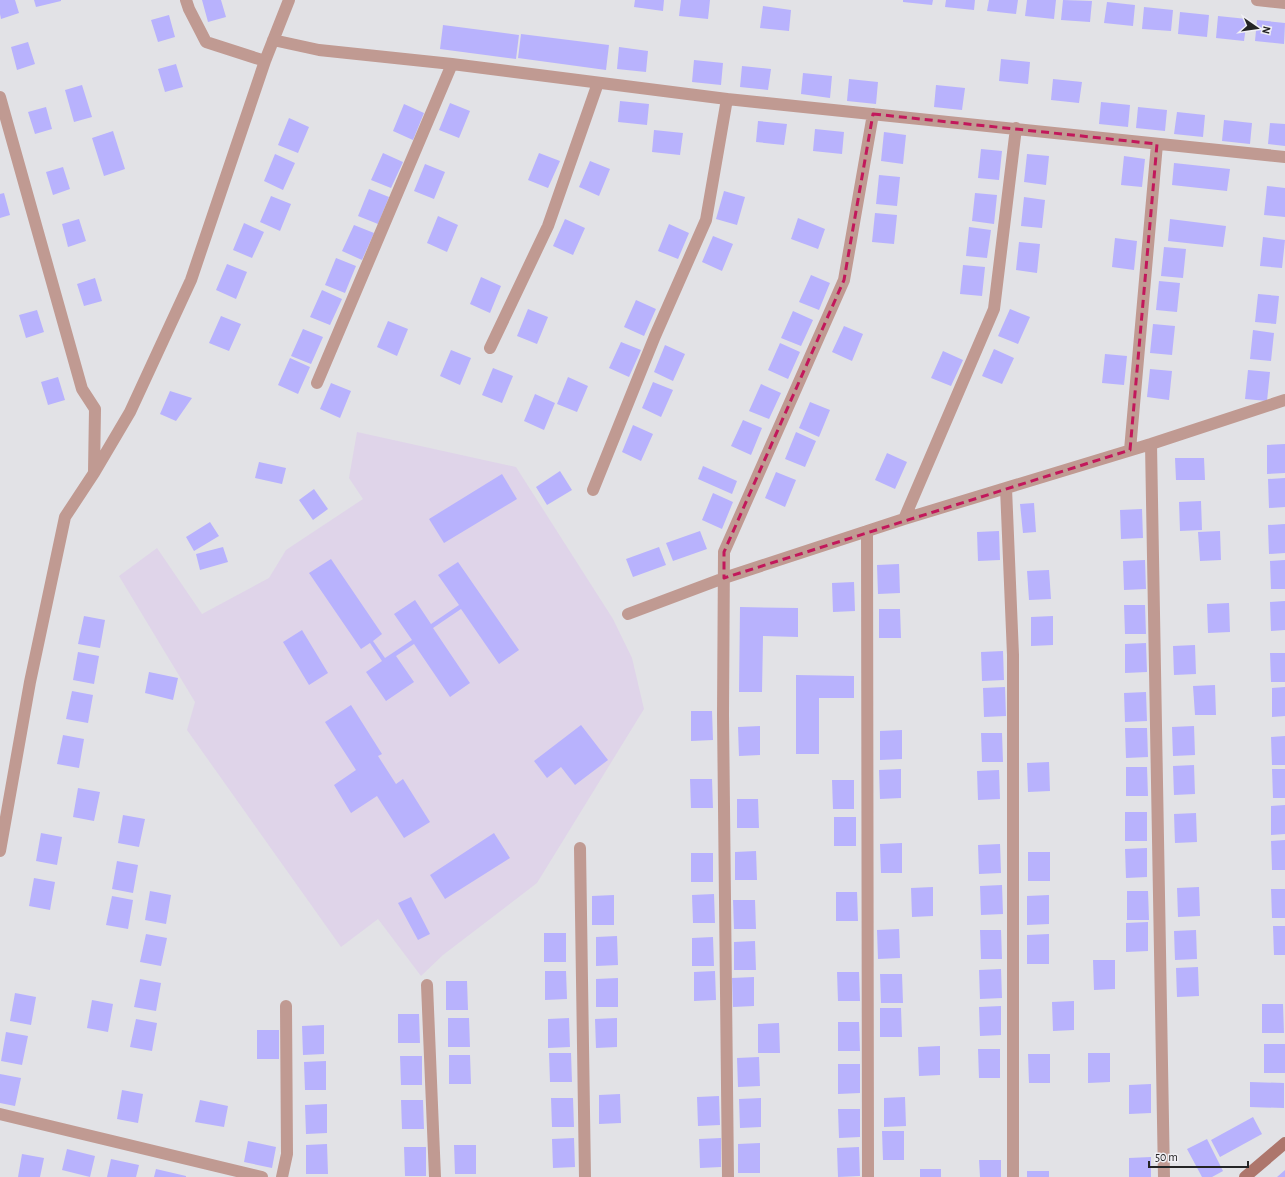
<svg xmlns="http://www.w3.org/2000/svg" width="1285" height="1177" viewBox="0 0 1285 1177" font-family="'Alegreya Sans',sans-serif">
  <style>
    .medical { fill: #dfd4e9 }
    .building { fill: #b8b2fd }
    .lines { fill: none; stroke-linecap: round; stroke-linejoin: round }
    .street { stroke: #c09a92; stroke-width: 12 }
    .secondary { stroke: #ad766c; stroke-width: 12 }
    .marked { fill: none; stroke: #c2185b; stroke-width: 3; stroke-dasharray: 8 5; stroke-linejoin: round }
  </style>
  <rect width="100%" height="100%" fill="#e2e2e6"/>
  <!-- medical -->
  <path class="medical" d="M357,432L516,467L613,619L632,658L644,709L537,883L443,955L421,976L378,919L341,947L187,730L195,702L119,576L157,548L202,614L269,578L286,550L363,499L349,478Z"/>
  <!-- building -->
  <path class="building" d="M0,0H15L19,13L1,19L0,14Z
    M34,0H61V1L36,7Z
    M202,0H221L226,17L208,22Z
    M635,0H664L663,11L634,7Z
    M681,0H710L708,19L679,16Z
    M903,0H933L932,5L903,2Z
    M946,0H975L974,10L945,7Z
    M989,0H1018L1016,14L987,11Z
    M1027,0H1056L1054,19L1025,16Z
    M1063,0L1092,1L1090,22L1061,20Z
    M1107,2L1135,5L1133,26L1104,23Z
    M763,6L791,10L789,31L760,28Z
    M1144,7L1173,10L1171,31L1142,29Z
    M1180,12L1209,15L1207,37L1178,34Z
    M169,15L175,37L158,42L151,20Z
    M1218,16L1247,19L1244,41L1216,38Z
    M1257,20L1285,23L1284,44L1255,41Z
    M443,25L519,35L516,59L440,49Z
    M521,34L609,45L606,70L518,58Z
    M28,42L35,64L17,70L11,47Z
    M619,47L648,51L646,72L617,69Z
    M1001,59L1030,62L1028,84L999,81Z
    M694,60L723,63L721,85L692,82Z
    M176,64L183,87L165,92L158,69Z
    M742,66L771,69L768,90L740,87Z
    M803,73L832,76L830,98L801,94Z
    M849,79L878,82L876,104L847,101Z
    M1053,79L1082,82L1079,103L1051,100Z
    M82,85L92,117L74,122L65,90Z
    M936,85L965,88L962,110L934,107Z
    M620,101L649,104L647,125L618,122Z
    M1101,102L1130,105L1128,127L1099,124Z
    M450,103L470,111L459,138L439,130Z
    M404,104L424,113L413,140L393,131Z
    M46,107L52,129L35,134L28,112Z
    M1138,107L1167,110L1165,131L1136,128Z
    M1177,112L1205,115L1203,137L1174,134Z
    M289,118L309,127L298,153L278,145Z
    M1224,120L1252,123L1250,144L1222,141Z
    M758,121L787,124L784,145L756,142Z
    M1270,123L1285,124V146L1268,144Z
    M815,129L844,132L842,154L813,151Z
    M654,130L683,133L680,155L652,152Z
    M113,131L125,169L104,176L92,138Z
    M884,132L906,135L903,164L881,161Z
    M981,149L1002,151L999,180L978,178Z
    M383,153L403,162L391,188L371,180Z
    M539,153L560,161L548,188L528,180Z
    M275,154L295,163L283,190L264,181Z
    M1027,154L1049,156L1046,185L1024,182Z
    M1124,156L1145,159L1142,187L1121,185Z
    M590,161L610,169L599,196L579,187Z
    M1174,163L1230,169L1227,191L1172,185Z
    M425,164L445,172L434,199L414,191Z
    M63,167L70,189L53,195L46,172Z
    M879,175L900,177L897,206L876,204Z
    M1267,186L1285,188V217L1264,215Z
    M369,189L389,197L378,224L358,216Z
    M724,191L745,197L737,225L716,219Z
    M4,193L10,215L0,218V194Z
    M975,193L997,195L994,224L972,221Z
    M271,196L291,204L280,231L260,222Z
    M1024,197L1045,200L1042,228L1021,226Z
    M875,213L897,215L894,244L872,242Z
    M438,216L458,225L447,252L427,243Z
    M798,218L825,229L818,249L791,239Z
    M79,219L86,241L68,247L62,224Z
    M565,219L585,228L573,255L553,246Z
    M1170,219L1226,226L1223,247L1168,241Z
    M244,223L264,232L252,258L233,250Z
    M669,224L689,233L678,259L658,251Z
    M354,225L374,233L362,260L342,251Z
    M969,227L991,230L987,258L966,256Z
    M713,236L733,244L722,271L702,262Z
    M1263,237L1285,240L1282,268L1260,266Z
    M1115,238L1137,241L1134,270L1112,267Z
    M1019,242L1040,244L1037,273L1016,270Z
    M1164,247L1186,249L1183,278L1161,276Z
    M336,258L356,266L345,293L325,285Z
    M227,264L247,272L236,299L216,290Z
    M963,265L985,267L982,296L960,294Z
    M811,275L830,283L819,310L799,302Z
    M481,277L501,286L490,313L470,304Z
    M95,278L102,301L84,306L77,284Z
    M1159,281L1180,283L1177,312L1156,310Z
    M322,290L342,299L330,325L310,317Z
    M1258,294L1279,296L1276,324L1255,322Z
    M636,300L656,309L644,336L624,327Z
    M528,309L548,317L537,344L517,336Z
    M1010,309L1030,317L1018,344L998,336Z
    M37,310L44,332L26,338L19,315Z
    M793,311L813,320L801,346L781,338Z
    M221,316L241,324L229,351L209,343Z
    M388,321L408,329L397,356L377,347Z
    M1153,324L1175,326L1172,355L1150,353Z
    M844,326L863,334L852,361L832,352Z
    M303,329L323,337L311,364L291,356Z
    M1253,330L1274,333L1271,361L1250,359Z
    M621,342L641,350L629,377L609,368Z
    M780,343L800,352L788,379L768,370Z
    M665,345L685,354L673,381L654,372Z
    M994,349L1014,358L1002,384L982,376Z
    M451,350L471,358L460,385L440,376Z
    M943,351L963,360L951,386L931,378Z
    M1105,354L1127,356L1124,385L1102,383Z
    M290,358L310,367L298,394L278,385Z
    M493,368L513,376L502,403L482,395Z
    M1150,369L1172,371L1169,400L1147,397Z
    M1248,370L1270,372L1267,401L1245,399Z
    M58,377L65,400L48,405L41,382Z
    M568,377L588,386L577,412L557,404Z
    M653,382L673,390L661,417L642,408Z
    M331,383L351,391L340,418L320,409Z
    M761,384L781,393L769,419L749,411Z
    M170,391L192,398L176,421L160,414Z
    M535,394L555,403L544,430L524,421Z
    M810,402L830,410L819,437L799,428Z
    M743,420L762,428L751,455L731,446Z
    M633,425L653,434L641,461L622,452Z
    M796,432L816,441L805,467L785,459Z
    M1285,444V473L1267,474V445Z
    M887,453L907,462L895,489L875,480Z
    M1175,458H1204L1205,480H1176Z
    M259,462L286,468L282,484L255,478Z
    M703,466L737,481L732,494L698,479Z
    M560,471L572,490L547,505L536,487Z
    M776,472L796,480L785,507L765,498Z
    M502,474L517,499L444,543L429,519Z
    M1285,478V507L1269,508L1268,479Z
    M314,489L328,509L313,520L299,500Z
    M713,493L733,502L722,529L702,520Z
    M1201,501L1202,530L1180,531L1179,502Z
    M1034,503L1036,532L1023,533L1020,504Z
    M1142,509L1143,538L1121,539L1120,510Z
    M210,522L219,536L194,551L186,537Z
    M1285,524V553L1269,554L1268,525Z
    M700,531L707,549L673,561L666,543Z
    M999,531L1000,560L978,561L977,532Z
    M1220,531L1221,560L1200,561L1198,532Z
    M223,547L228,562L200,570L196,554Z
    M659,547L666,565L633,577L626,559Z
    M331,559L382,634L373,641L385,658L412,640L394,614L415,600L431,624L459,605L438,575L458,562L519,650L499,664L461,609L433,628L470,683L450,697L414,644L396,656L414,682L386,701L366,672L382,661L370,643L361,649L309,573Z
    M1145,560L1146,589L1124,590L1123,561Z
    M1285,560V589H1271L1270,561Z
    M899,564L900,593L878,594L877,565Z
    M1049,570L1051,599L1029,600L1027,571Z
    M854,582L855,611L833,612L832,583Z
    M1285,601V630L1271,631L1270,602Z
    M1229,603L1230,632L1208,633L1207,604Z
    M1124,605H1145L1146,634H1125Z
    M740,607L798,608V637L763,636L762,692H739Z
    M879,609H900L901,638H879Z
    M84,616L105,620L100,648L78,644Z
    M1053,616V645L1031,646V617Z
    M302,630L328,673L309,685L283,642Z
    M1146,643L1147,672L1125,673V644Z
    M1195,645L1196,674L1174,675L1173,646Z
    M1003,651L1004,680L982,681L981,652Z
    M78,652L99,656L94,684L73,680Z
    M1270,653H1285V682H1271Z
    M149,672L178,678L173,700L145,693Z
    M796,675L854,676V698H819V754H796Z
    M1215,685L1216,715H1195L1193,686Z
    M1005,687L1006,716L984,717L983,688Z
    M1285,687V716L1272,717V688Z
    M72,691L93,695L88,723L66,719Z
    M1146,692L1147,721L1125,722L1124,693Z
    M351,705L382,754L378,756L396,784L403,779L430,822L404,838L377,796L351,813L334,785L356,770L325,722Z
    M691,711H712L713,740L691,741Z
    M581,725L608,760L575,785L561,767L547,778L534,761Z
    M760,726V755L739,756L738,727Z
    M1194,726L1195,755L1173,756L1172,727Z
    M1125,728H1147L1148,757L1126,758Z
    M902,730V759L880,760V731Z
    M981,733H1002L1003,762H982Z
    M63,735L84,739L79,768L57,764Z
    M1285,736V765H1272L1271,737Z
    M1049,762L1050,791L1028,792L1027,763Z
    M1194,765L1195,794L1174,795L1173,766Z
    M1126,767H1147L1148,796H1126Z
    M901,769V798L880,799L879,770Z
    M1272,769H1285V798H1273Z
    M999,770L1000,799L978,800L977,771Z
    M690,779H712L713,808H691Z
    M832,780H854V809H833Z
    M78,788L100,792L94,821L73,817Z
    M737,799H758L759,828H737Z
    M1285,805V834L1271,835V806Z
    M1125,812H1147V841H1125Z
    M1196,813L1197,842L1175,843L1174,814Z
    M123,815L145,819L139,847L118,843Z
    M834,817H856V846H834Z
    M41,833L62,837L57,865L36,861Z
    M494,833L510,858L445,899L430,875Z
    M1285,840V870H1272L1271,841Z
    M902,843V873H881L880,844Z
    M1000,844L1001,873L979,874L978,845Z
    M1147,848V877L1126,878L1125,849Z
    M756,851L757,880H735V852Z
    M1028,852H1050V881H1028Z
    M691,853H713V882H691Z
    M117,861L138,865L133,893L112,889Z
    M34,878L55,882L50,910L29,906Z
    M1002,885L1003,914L981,915L980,886Z
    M933,887V916L912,917L911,888Z
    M1199,887L1200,916L1178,917L1177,888Z
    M1271,889H1285V918H1272Z
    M150,891L171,895L166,924L145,920Z
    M1127,891H1148L1149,920H1127Z
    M836,892H857L858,921H836Z
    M714,894L715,923H693L692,895Z
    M614,895V925H592V896Z
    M1049,895V924L1027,925V896Z
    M112,896L133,900L128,929L106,925Z
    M411,897L430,934L418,940L398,903Z
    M733,900H755L756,929H734Z
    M1148,922V951L1126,952V923Z
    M1273,926H1285V955H1274Z
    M899,929L900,958L878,959L877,930Z
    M980,930H1001L1002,959H981Z
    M1196,930L1197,959L1175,960L1174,931Z
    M544,933H566V962H544Z
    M146,934L167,938L161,966L140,962Z
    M1049,934V964H1027V935Z
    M617,936L618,965L596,966V937Z
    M713,937L714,966H692V938Z
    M755,941L756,970H734V942Z
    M1093,960H1115V989L1094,990Z
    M1198,967L1199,996L1177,997L1176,968Z
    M1001,969L1002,998L980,999L979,970Z
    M545,971H566L567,999L545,1000Z
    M715,971L716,1000L694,1001V972Z
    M837,972H859L860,1001H838Z
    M880,974H902L903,1003H881Z
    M754,977V1006L733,1007L732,978Z
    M618,978V1007H596V979Z
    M140,979L161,983L156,1011L134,1007Z
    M446,981H467L468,1010H446Z
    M15,993L36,997L31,1025L10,1021Z
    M92,1000L113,1004L108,1032L87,1028Z
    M1074,1001V1030L1053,1031L1052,1002Z
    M1262,1004H1283L1284,1033H1262Z
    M1001,1006V1035L980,1036L979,1007Z
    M880,1008H901L902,1037H880Z
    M398,1014H419L420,1043H398Z
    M448,1018H469L470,1047H448Z
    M569,1018L570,1047L548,1048V1019Z
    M617,1018V1047L596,1048L595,1019Z
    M136,1019L157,1023L152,1051L130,1047Z
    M838,1022H859L860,1051H838Z
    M779,1023L780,1053H758V1024Z
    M324,1025V1054L303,1055L302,1026Z
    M257,1030H279V1059H257Z
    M6,1032L28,1036L22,1065L1,1061Z
    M1264,1044H1285V1073H1264Z
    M940,1046V1075L919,1076L918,1047Z
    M978,1049H1000V1078H979Z
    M549,1053H571L572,1082H550Z
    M1088,1053H1110V1082L1088,1083Z
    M1028,1054H1050V1083H1029Z
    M449,1055H470L471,1084H449Z
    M400,1056H422V1085H401Z
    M759,1057L760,1086L738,1087L737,1058Z
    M326,1061V1090H305L304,1062Z
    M838,1064H860V1093L838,1094Z
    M0,1074L21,1078L15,1106L0,1103Z
    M1250,1082L1284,1083V1108L1250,1107Z
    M1151,1084V1113L1129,1114V1085Z
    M122,1090L143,1094L138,1123L117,1119Z
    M620,1094L621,1123L599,1124V1095Z
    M719,1096L720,1125L698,1126L697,1097Z
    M905,1097L906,1126L884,1127V1098Z
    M551,1098H573L574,1127H552Z
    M761,1098V1127L740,1128L739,1099Z
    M200,1100L228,1106L224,1127L195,1122Z
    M401,1100H423L424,1129H402Z
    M327,1104V1133L306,1134L305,1105Z
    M838,1109H860V1137L839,1138Z
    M1253,1117L1262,1134L1220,1157L1211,1140Z
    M882,1131H904V1160H883Z
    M574,1138L575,1167L553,1168L552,1139Z
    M721,1138V1167L700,1168L699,1139Z
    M1207,1139L1223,1171L1212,1177H1202L1187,1149Z
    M248,1141L276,1147L272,1168L244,1162Z
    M760,1143V1173H738V1144Z
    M327,1144L328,1174H306V1145Z
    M454,1145H476V1174H455Z
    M404,1147H426V1176H405Z
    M859,1147L860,1176L838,1177L837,1148Z
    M67,1149L95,1156L90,1177L62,1170Z
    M22,1154L44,1158L40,1177H18Z
    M1151,1157V1177H1129V1158Z
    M111,1159L139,1165L136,1177H107Z
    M979,1160H1001V1177H980Z
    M156,1169L186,1176V1177H154Z
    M920,1169H941V1177H920Z
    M1285,1170V1177H1277Z
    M1027,1171H1049V1177H1027Z"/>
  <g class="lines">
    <!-- street -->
    <path class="street" d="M186,0L189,9L206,42L265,61
      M1257,0L1285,3
      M273,40L319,50L452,64L727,99L1285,157
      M0,97L82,389L95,409L94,472
      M490,348L548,226L598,83
      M317,383L452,64
      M1151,444L1164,1177
      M1130,450L1157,144
      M1006,488L1013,655V1177
      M593,490L655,336L706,220L727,99
      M904,519L994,309L1016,128
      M867,531L868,1177
      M628,614L724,578L904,519L1151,444L1285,400
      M580,848L585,1177
      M0,851L30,682L65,517L94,473L130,412L191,280L265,61L289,0
      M427,985L435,1177
      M0,1114L262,1177
      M282,1177L287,1154L286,1006
      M728,1177L723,715L724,552L844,280L873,114"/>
    <!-- secondary -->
    <path class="secondary" d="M1245,1177L1285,1143"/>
  </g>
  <!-- marked area -->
  <path class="marked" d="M873,114L1157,144L1130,450L724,578V552L844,280Z"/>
  <!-- north arrow -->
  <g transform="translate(1257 28) rotate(103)" stroke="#f0eff4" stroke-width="3" paint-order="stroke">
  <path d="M0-3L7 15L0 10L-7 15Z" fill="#242425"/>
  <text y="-6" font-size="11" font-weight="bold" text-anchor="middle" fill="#242425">N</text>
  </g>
  <!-- scale -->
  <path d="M1149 1161v6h99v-6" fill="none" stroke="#242425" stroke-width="2"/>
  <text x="1155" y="1161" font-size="12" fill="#242425" stroke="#f0eff4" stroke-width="3" paint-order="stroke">50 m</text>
</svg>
